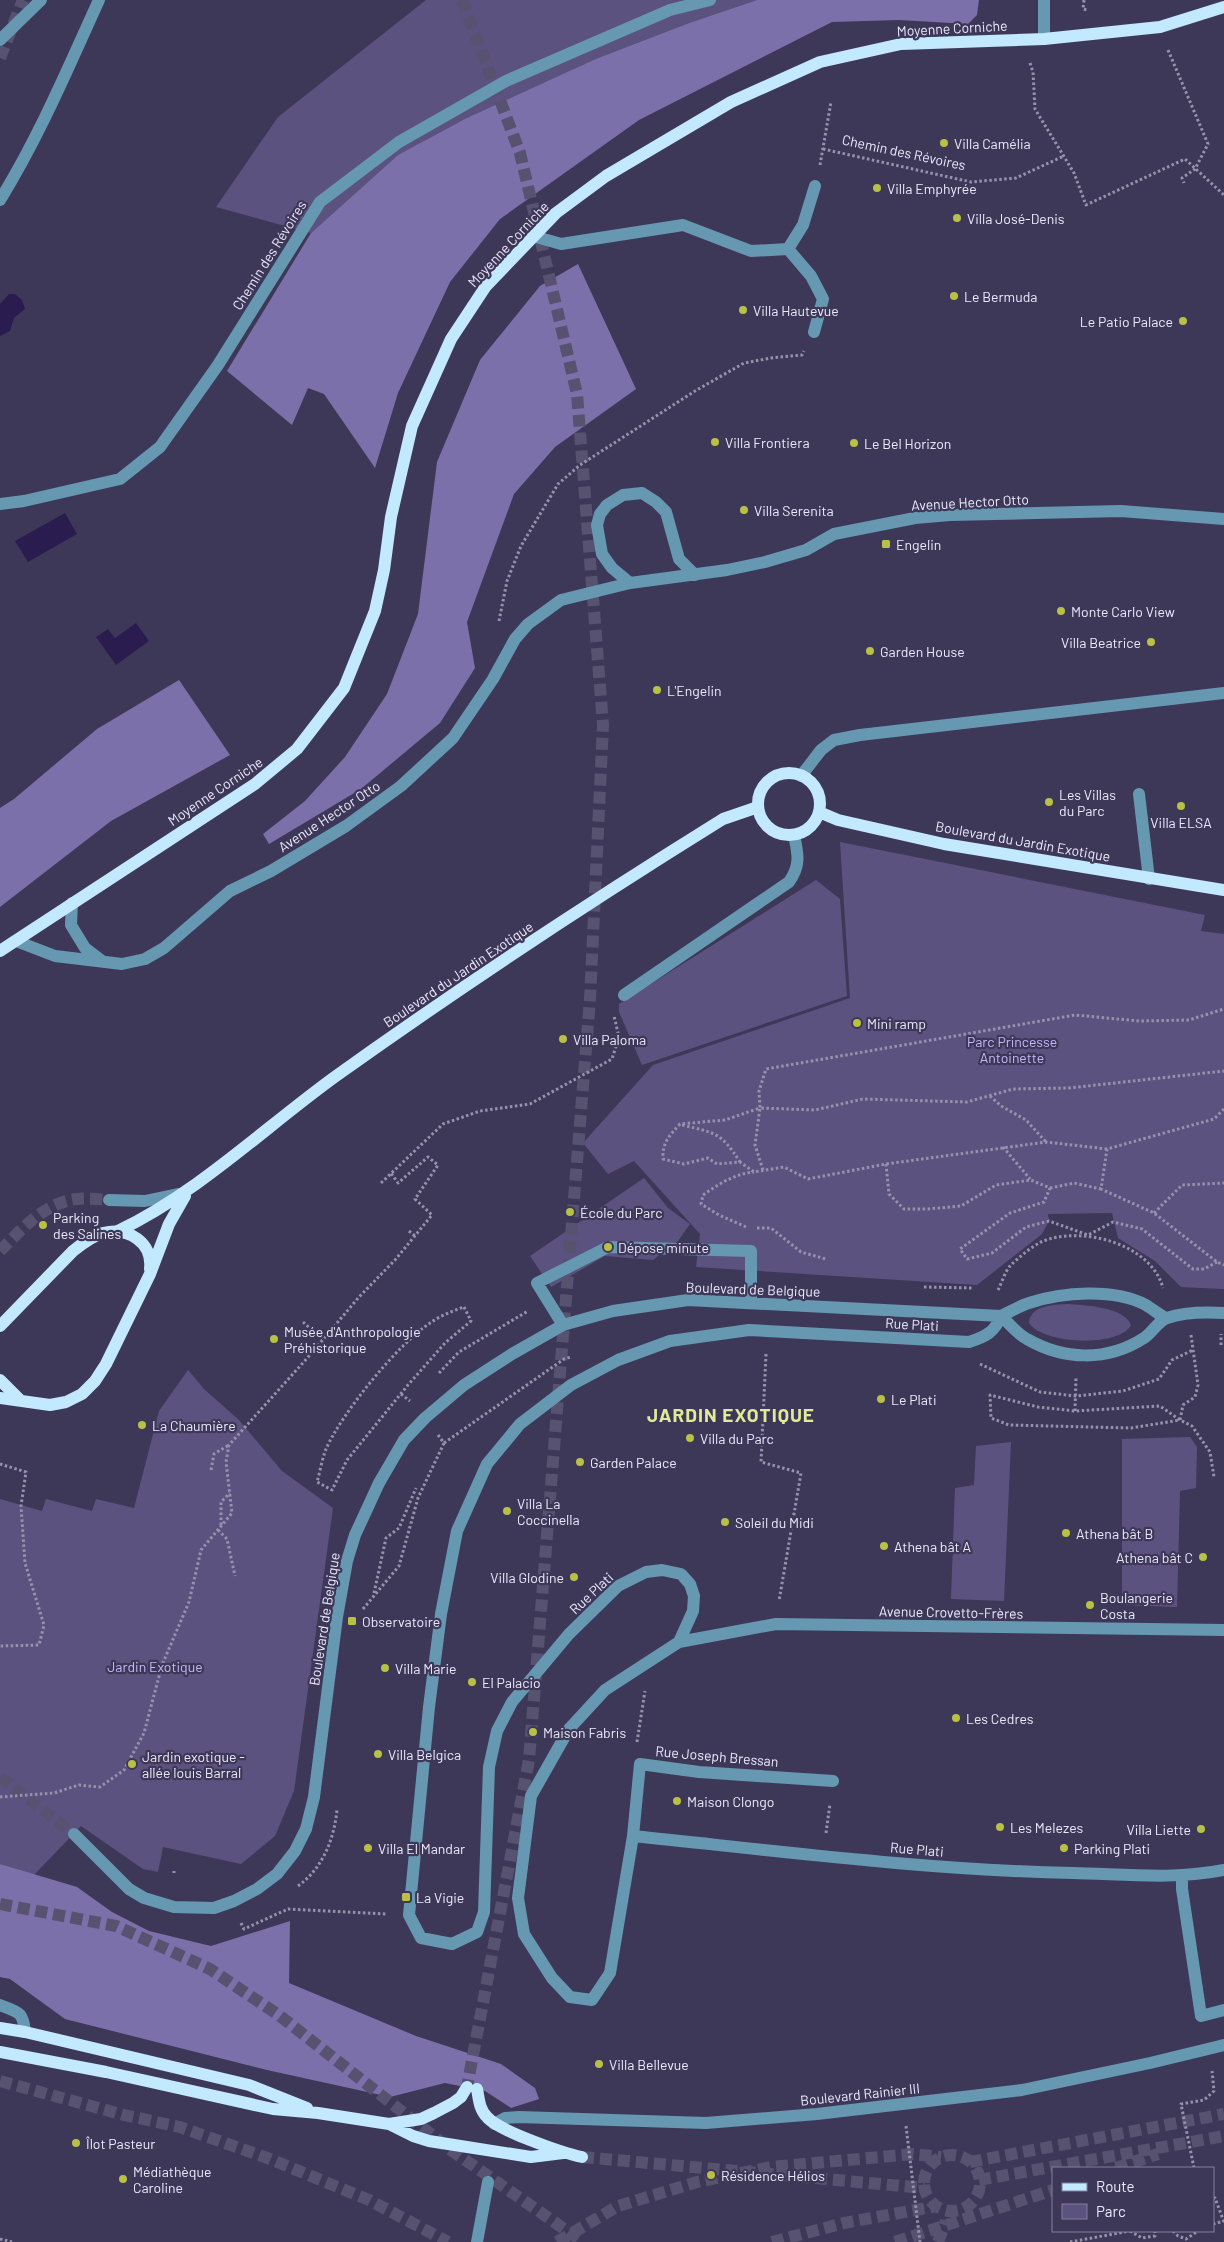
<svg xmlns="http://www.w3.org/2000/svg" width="1224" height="2242" viewBox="0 0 1224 2242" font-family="Barlow,sans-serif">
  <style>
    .green { fill: #5c5280 }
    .forest { fill: #7b70a9 }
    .water { fill: #2a1c4e }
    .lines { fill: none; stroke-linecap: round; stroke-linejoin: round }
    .minor-tunnel { stroke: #585271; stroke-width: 12; stroke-dasharray: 12 6; stroke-linecap: butt }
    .major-tunnel { stroke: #585271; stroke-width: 12; stroke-dasharray: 12 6; stroke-linecap: butt }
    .path { stroke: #9692ab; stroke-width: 3; stroke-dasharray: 2.5 2.5; stroke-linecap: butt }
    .minor { stroke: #6698b2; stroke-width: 12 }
    .major { stroke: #c2e9ff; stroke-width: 12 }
    .poi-dot { fill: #b9c046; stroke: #3e3858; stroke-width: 2 }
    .labels { text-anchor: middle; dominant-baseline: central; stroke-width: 4.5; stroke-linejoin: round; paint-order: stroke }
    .street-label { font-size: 14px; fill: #ebe8fc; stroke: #3e3858 }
    .poi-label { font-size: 14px; fill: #ebe8fc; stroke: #3e3858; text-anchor: start }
    .park-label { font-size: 14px; fill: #c5b8fb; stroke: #3e3858 }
    .district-label { font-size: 19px; font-weight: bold; letter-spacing: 1px; fill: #e1e99a; stroke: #3e3858 }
  </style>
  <rect width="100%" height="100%" fill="#3e3858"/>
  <!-- green -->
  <path class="green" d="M426,0H757L689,23L598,58L398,155L311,233L216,207L278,117Z
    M840,842L1205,915L1201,931L1224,934V1289L1181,1287L1155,1261L1118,1238L1112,1213L1048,1214L1049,1221L1042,1234L977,1285L696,1267L700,1234L634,1161L608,1174L583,1143L653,1065L850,998Z
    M816,880L840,899L847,996L642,1065L619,1012V1004Z
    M644,1178L668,1208L690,1224L678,1241L653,1260L605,1256L551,1287L530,1256Z
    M1067,1304C1084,1305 1125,1307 1131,1325C1119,1348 1042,1344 1029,1323C1030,1305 1054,1305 1067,1304Z
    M188,1370L205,1390L239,1420L282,1471L333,1508L294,1791L275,1836L241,1864L163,1847L158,1872L143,1869L81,1826L34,1875L0,1864V1499L42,1511L46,1499L92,1511L96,1499L134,1508L159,1411Z
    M1190,1437L1197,1447L1196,1488L1180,1491L1177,1607L1122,1605V1439Z
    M1011,1442L1004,1601L951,1599L955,1488L974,1485L976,1446Z"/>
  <!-- forest -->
  <path class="forest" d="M757,0H979L977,15L968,24L899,20L832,22L639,120L500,219L450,282L398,393L375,468L324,394L308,388L292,425L227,371L311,233L398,155L467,118L598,58L689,23Z
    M578,264L636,389L555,447L514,494L467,622L475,668L440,723L361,789L269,844L263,834L305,801L345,757L387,694L418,614L437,462L480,360L540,286Z
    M179,680L230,755L111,821L0,907V808L14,799L97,729Z
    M0,1864L77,1887L112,1912L149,1931L211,1946L290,1921L289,1983L416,2036L501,2064L535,2088L539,2099L511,2108L485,2091L445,2083L390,2097L267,2070L65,2019L10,1979L0,1977Z"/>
  <!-- water -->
  <path class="water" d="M9,294H15L22,300L25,309L14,318L10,331L0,336V304Z
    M65,513L77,534L28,562L15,541Z
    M136,623L149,641L116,665L96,637L108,629L115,638Z"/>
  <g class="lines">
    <!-- minor-tunnel -->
    <path class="minor-tunnel" d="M0,1251C23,1228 44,1203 77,1199C87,1198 99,1199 109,1200
      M0,1777L74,1834
      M557,2242L618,2206L697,2182L771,2167L913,2154L941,2157"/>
    <!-- major-tunnel -->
    <path class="major-tunnel" d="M462,0L520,153L577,394L603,725L590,999L529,1760L467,2087
      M0,58L23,0
      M0,1904L116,1926L210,1969L280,2016L451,2150L583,2242
      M0,2081L124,2115L180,2127L270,2159L369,2200L448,2242
      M924 2183a28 28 0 1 1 56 0a28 28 0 1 1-56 0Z
      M582,2157L924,2188
      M970,2162L1224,2114
      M1116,2168L1158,2154
      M979,2180L1224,2136
      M772,2242L844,2223L937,2206
      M895,2242L1053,2190
      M938,2242L946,2221"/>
    <!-- path -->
    <path class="path" d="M1084,0L1083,9L1088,10
      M1168,50L1208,144L1195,169L1182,178L1184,183
      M1030,63L1033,72L1035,109L1074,173L1086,205L1185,159L1224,195
      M823,149L971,182L1016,178L1064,156
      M820,165L831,102
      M499,621L507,581L521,546L558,484L580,465L695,391L744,363L771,358L802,355L804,351
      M990,1096L1001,1106L1026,1120L1046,1142
      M1224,1109L1214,1119L1107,1149L1101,1189L1154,1213L1217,1262L1224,1265
      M682,1125C715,1133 721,1132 740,1162
      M1003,1147L1030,1179
      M1107,1149L1046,1142L886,1164L808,1179L784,1167L754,1172L740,1162L717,1164L708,1158L684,1164L663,1159C662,1143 669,1136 680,1124L725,1120L760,1108L759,1091L766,1069L1075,1015L1139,1021L1189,1020L1224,1009
      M886,1164L889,1194L904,1209H928L961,1206L996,1185L1031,1180L1050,1188L1044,1202L1010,1213L960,1249L967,1259L992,1253L1026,1227L1049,1221L1088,1235L1113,1222L1142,1229L1193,1269H1204L1217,1262
      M763,1170L755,1145L760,1108L815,1110L863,1099L967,1102L1013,1089L1069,1088L1224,1071
      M381,1183L443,1124L480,1111L530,1104L612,1059L619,1037L614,1016
      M1050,1188L1074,1183L1101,1189
      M1154,1213L1182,1185L1224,1183
      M746,1227L719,1215L701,1204L703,1195C719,1184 734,1174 754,1172
      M757,1228H771L801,1252L826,1259
      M409,1231L415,1236
      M924,1287L973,1288
      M998,1290C1002,1282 1005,1272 1010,1266C1018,1258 1031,1247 1041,1242C1080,1225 1151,1243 1163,1288
      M464,1307L471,1321L445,1343L408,1385L347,1460L332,1490L317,1482C320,1472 322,1459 326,1449C342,1413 397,1345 430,1323C440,1316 452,1311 464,1307Z
      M303,1322L322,1339
      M1191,1335L1198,1385L1195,1397L1183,1405L1180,1420L1131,1428L1009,1425L991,1418L990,1395L1038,1407L1075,1411L1160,1406L1180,1420L1192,1426L1210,1452L1214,1477
      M1221,1345V1334
      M766,1354L761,1462L801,1473L779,1601
      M980,1364L1040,1392L1076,1396L1123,1391L1159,1379L1172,1360L1193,1350
      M439,1373L459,1352L528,1311
      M401,1394L410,1401
      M1075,1411L1076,1377
      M438,1435L444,1443L564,1359L571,1357
      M0,1464L26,1472L21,1506L25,1563L44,1625L39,1645L0,1646
      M211,1470L214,1454L229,1445
      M221,1525V1502L230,1493
      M218,1530L227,1539L235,1576
      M374,1593L386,1538L399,1528L416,1488
      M363,1609L399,1566L418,1498L444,1443
      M637,1742L645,1691
      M0,1797L54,1793L79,1785L100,1787L124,1770L144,1733L162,1665L189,1602L201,1550L232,1513L226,1462L229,1445L310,1355L359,1297L395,1260L432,1215L415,1199L438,1165L428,1157L398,1183L391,1173
      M826,1833L830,1804
      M174,1873V1871
      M298,1886C323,1868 334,1839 337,1810
      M241,1923L244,1929L288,1909L386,1914
      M906,2126L920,2242
      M1194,2168L1181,2104L1204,2100L1214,2091L1212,2071
      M1213,2198H1215L1224,2222
      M1213,2224L1224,2221
      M1130,2231L1142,2238L1155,2236V2231
      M1173,2231L1178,2236L1186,2239L1198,2231
      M0,2239L12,2242
      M1070,2242L1130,2231"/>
    <!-- minor -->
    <path class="minor" d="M1044,0V39
      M0,40L41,0
      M0,200C39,137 68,68 99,0
      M533,236L561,244L683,225L751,251L788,249
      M788,249L811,276L823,299L814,332
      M788,249L803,225L815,186
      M0,504L24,501L120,479L160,447L218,365L320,202L399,142L506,81L670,10L710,0
      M630,583L612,568L602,554L597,525L600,514L607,505L623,495L642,493L656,502L666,512L679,559L695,575
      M801,776L821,750L834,740L860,735L1224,693
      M1139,794L1149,879
      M72,903L71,925L85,948L102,961
      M16,941L55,956L122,964L145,959L164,948L230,891L271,871L346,826L401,786L453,738L493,679L515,639L528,624L561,600L630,583L727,570L765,562L806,550L834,534L915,518L950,515L1121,511L1224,519
      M624,995L789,882C801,865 798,854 794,835
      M109,1200L145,1201L178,1194
      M1001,1316C995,1332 985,1337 969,1342L749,1330L670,1341L618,1360L571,1385L520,1424L487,1464L457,1531L441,1614L429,1707L409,1915L421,1938L452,1944L477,1932L484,1912L489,1767L497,1731L512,1702L569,1634L618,1586L646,1572L662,1570L681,1574L690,1584L694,1596L693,1611L679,1642L605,1690L569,1729L531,1796L518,1898L524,1934L552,1978L570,1997L592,2000L610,1973L633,1836C779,1851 926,1870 1073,1873C1123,1874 1175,1880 1224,1870
      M1001,1316C1009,1323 1017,1334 1027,1339C1063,1360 1107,1362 1144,1338C1152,1333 1158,1321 1167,1318C1184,1312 1206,1312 1224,1313
      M563,1325L537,1283L608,1247L751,1251V1303
      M679,1642L776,1624L1224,1630
      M74,1834L129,1889L144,1898L174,1907L214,1908L234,1901L257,1889L277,1874L295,1851L306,1829L314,1797L337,1617L347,1561L355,1535L379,1483L404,1440L425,1418L464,1385L512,1354L563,1325L613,1311L688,1300L1001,1316C1010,1312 1019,1306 1029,1303C1062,1292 1114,1288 1146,1305C1152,1309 1159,1314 1165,1318
      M633,1836L640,1764L699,1772L833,1781
      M1182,1876V1889L1201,2016L1224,2010
      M0,2005C18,2012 23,2011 25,2032
      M494,2124L505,2118L519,2117L706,2123L817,2114L1022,2090L1150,2063L1224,2045
      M477,2242L488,2182"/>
    <!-- major -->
    <path class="major" d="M758 804a31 31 0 1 1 62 0a31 31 0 1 1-62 0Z
      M819,812L838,820L944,844L1224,890
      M0,951L255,784L297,749L344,688L375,611L384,570L391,517L412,426L451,339L486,286L556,213L606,176L731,102L820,62L901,44L1044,39L1160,27L1224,7
      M118,1231C199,1192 264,1128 336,1076C462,986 591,901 723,819L758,807
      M0,1326L73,1251C82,1244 92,1236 103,1233C128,1227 153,1242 150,1269
      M0,1380L20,1400
      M0,1398L50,1405L66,1402L82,1394L95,1381L106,1364L150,1274L169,1224L185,1196
      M0,2028L25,2032L249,2085L307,2108
      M0,2052L106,2072L273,2109L318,2113L389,2124L421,2119L434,2113L453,2103L461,2097L467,2087
      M477,2089C479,2099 479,2109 487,2117C499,2131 563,2153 582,2157
      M389,2124L413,2136L429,2141L531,2157L563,2153"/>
  </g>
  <!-- markers -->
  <g class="poi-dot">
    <circle cx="944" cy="143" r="5"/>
    <circle cx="877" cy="188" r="5"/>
    <circle cx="957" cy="218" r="5"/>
    <circle cx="954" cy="296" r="5"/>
    <circle cx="743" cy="310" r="5"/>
    <circle cx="1183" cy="321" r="5"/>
    <circle cx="715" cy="442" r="5"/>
    <circle cx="854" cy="443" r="5"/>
    <circle cx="744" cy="510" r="5"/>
    <rect x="881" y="539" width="10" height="10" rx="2.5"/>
    <circle cx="1061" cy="611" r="5"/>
    <circle cx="1151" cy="642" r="5"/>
    <circle cx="870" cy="651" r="5"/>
    <circle cx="657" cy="690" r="5"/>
    <circle cx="1049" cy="802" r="5"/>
    <circle cx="1181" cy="806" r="5"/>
    <circle cx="857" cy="1023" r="5"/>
    <circle cx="563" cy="1039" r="5"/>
    <circle cx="570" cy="1212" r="5"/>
    <circle cx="43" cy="1225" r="5"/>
    <circle cx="608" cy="1247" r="5"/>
    <circle cx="274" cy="1339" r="5"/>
    <circle cx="881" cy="1399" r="5"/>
    <circle cx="142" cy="1425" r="5"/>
    <circle cx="690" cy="1438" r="5"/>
    <circle cx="580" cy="1462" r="5"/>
    <circle cx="507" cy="1511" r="5"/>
    <circle cx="725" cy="1522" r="5"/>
    <circle cx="1066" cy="1533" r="5"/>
    <circle cx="884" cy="1546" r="5"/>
    <circle cx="1203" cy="1557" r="5"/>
    <circle cx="574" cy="1577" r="5"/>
    <circle cx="1090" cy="1605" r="5"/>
    <rect x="347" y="1616" width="10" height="10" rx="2.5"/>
    <circle cx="385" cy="1668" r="5"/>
    <circle cx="472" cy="1682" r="5"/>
    <circle cx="956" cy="1718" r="5"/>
    <circle cx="533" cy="1732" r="5"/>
    <circle cx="378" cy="1754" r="5"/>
    <circle cx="132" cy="1764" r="5"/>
    <circle cx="677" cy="1801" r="5"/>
    <circle cx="1000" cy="1827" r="5"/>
    <circle cx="1201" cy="1829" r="5"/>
    <circle cx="368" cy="1848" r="5"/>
    <circle cx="1064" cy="1848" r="5"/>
    <rect x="401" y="1892" width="10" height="10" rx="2.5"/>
    <circle cx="599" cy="2064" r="5"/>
    <circle cx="76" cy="2143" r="5"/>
    <circle cx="711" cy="2175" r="5"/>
    <circle cx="123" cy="2179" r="5"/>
  </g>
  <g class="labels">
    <!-- street labels -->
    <g class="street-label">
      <text transform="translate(952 28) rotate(-3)">Moyenne Corniche</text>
      <text transform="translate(904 152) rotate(12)">Chemin des Révoires</text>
      <text transform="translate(508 244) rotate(-47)">Moyenne Corniche</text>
      <text transform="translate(269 255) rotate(-58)">Chemin des Révoires</text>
      <text transform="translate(970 502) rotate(-3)">Avenue Hector Otto</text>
      <text transform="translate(215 791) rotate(-34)">Moyenne Corniche</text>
      <text transform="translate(329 816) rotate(-33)">Avenue Hector Otto</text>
      <text transform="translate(1023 841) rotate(10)">Boulevard du Jardin Exotique</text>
      <text transform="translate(458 974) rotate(-34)">Boulevard du Jardin Exotique</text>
      <text transform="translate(753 1289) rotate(2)">Boulevard de Belgique</text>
      <text transform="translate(912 1324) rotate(3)">Rue Plati</text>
      <text transform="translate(591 1593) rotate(-43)">Rue Plati</text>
      <text transform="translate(951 1612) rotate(1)">Avenue Crovetto-Frères</text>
      <text transform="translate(324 1619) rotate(-81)">Boulevard de Belgique</text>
      <text transform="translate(717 1756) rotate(5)">Rue Joseph Bressan</text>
      <text transform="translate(917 1849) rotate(5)">Rue Plati</text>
      <text transform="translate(860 2094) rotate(-6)">Boulevard Rainier III</text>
    </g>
    <!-- poi labels -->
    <g class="poi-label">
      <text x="954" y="143">Villa Camélia</text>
      <text x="887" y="188">Villa Emphyrée</text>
      <text x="967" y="218">Villa José-Denis</text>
      <text x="964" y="296">Le Bermuda</text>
      <text x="753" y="310">Villa Hautevue</text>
      <text x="1173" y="321" text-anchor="end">Le Patio Palace</text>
      <text x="725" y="442">Villa Frontiera</text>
      <text x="864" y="443">Le Bel Horizon</text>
      <text x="754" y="510">Villa Serenita</text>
      <text x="896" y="544">Engelin</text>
      <text x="1071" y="611">Monte Carlo View</text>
      <text x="1141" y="642" text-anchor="end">Villa Beatrice</text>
      <text x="880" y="651">Garden House</text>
      <text x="667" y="690">L'Engelin</text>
      <text x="1059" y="794">Les Villas<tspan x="1059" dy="16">du Parc</tspan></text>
      <text x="1181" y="822" text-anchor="middle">Villa ELSA</text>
      <text x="867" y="1023">Mini ramp</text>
      <text x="573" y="1039">Villa Paloma</text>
      <text x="580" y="1212">École du Parc</text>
      <text x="53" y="1217">Parking<tspan x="53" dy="16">des Salines</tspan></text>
      <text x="618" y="1247">Dépose minute</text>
      <text x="284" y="1331">Musée d'Anthropologie<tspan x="284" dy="16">Préhistorique</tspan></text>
      <text x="891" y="1399">Le Plati</text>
      <text x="152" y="1425">La Chaumière</text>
      <text x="700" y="1438">Villa du Parc</text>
      <text x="590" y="1462">Garden Palace</text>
      <text x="517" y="1503">Villa La<tspan x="517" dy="16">Coccinella</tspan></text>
      <text x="735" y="1522">Soleil du Midi</text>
      <text x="1076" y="1533">Athena bât B</text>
      <text x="894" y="1546">Athena bât A</text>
      <text x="1193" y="1557" text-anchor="end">Athena bât C</text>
      <text x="564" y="1577" text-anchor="end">Villa Glodine</text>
      <text x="1100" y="1597">Boulangerie<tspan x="1100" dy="16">Costa</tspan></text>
      <text x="362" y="1621">Observatoire</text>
      <text x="395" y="1668">Villa Marie</text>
      <text x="482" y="1682">El Palacio</text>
      <text x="966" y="1718">Les Cedres</text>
      <text x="543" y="1732">Maison Fabris</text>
      <text x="388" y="1754">Villa Belgica</text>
      <text x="142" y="1756">Jardin exotique -<tspan x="142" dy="16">allée louis Barral</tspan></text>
      <text x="687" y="1801">Maison Clongo</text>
      <text x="1010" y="1827">Les Melezes</text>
      <text x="1191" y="1829" text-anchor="end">Villa Liette</text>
      <text x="378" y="1848">Villa El Mandar</text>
      <text x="1074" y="1848">Parking Plati</text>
      <text x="416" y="1897">La Vigie</text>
      <text x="609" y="2064">Villa Bellevue</text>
      <text x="86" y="2143">Îlot Pasteur</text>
      <text x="133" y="2171">Médiathèque<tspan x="133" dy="16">Caroline</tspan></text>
      <text x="721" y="2175">Résidence Hélios</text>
    </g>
    <!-- park labels -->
    <g class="park-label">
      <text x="1012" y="1041">Parc Princesse<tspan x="1012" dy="16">Antoinette</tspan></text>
      <text x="155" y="1666">Jardin Exotique</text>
    </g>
    <!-- district labels -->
    <g class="district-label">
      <text x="731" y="1414">JARDIN EXOTIQUE</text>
    </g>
  </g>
  <!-- legend -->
  <rect x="1052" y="2167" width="162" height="65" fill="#3e3858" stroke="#837e9a"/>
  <rect x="1062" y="2183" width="25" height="8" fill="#c2e9ff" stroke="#837e9a"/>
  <text x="1096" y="2192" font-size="15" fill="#ebe8fc">Route</text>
  <rect x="1062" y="2204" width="25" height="15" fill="#5c5280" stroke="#837e9a"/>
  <text x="1096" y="2217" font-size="15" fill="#ebe8fc">Parc</text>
</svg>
